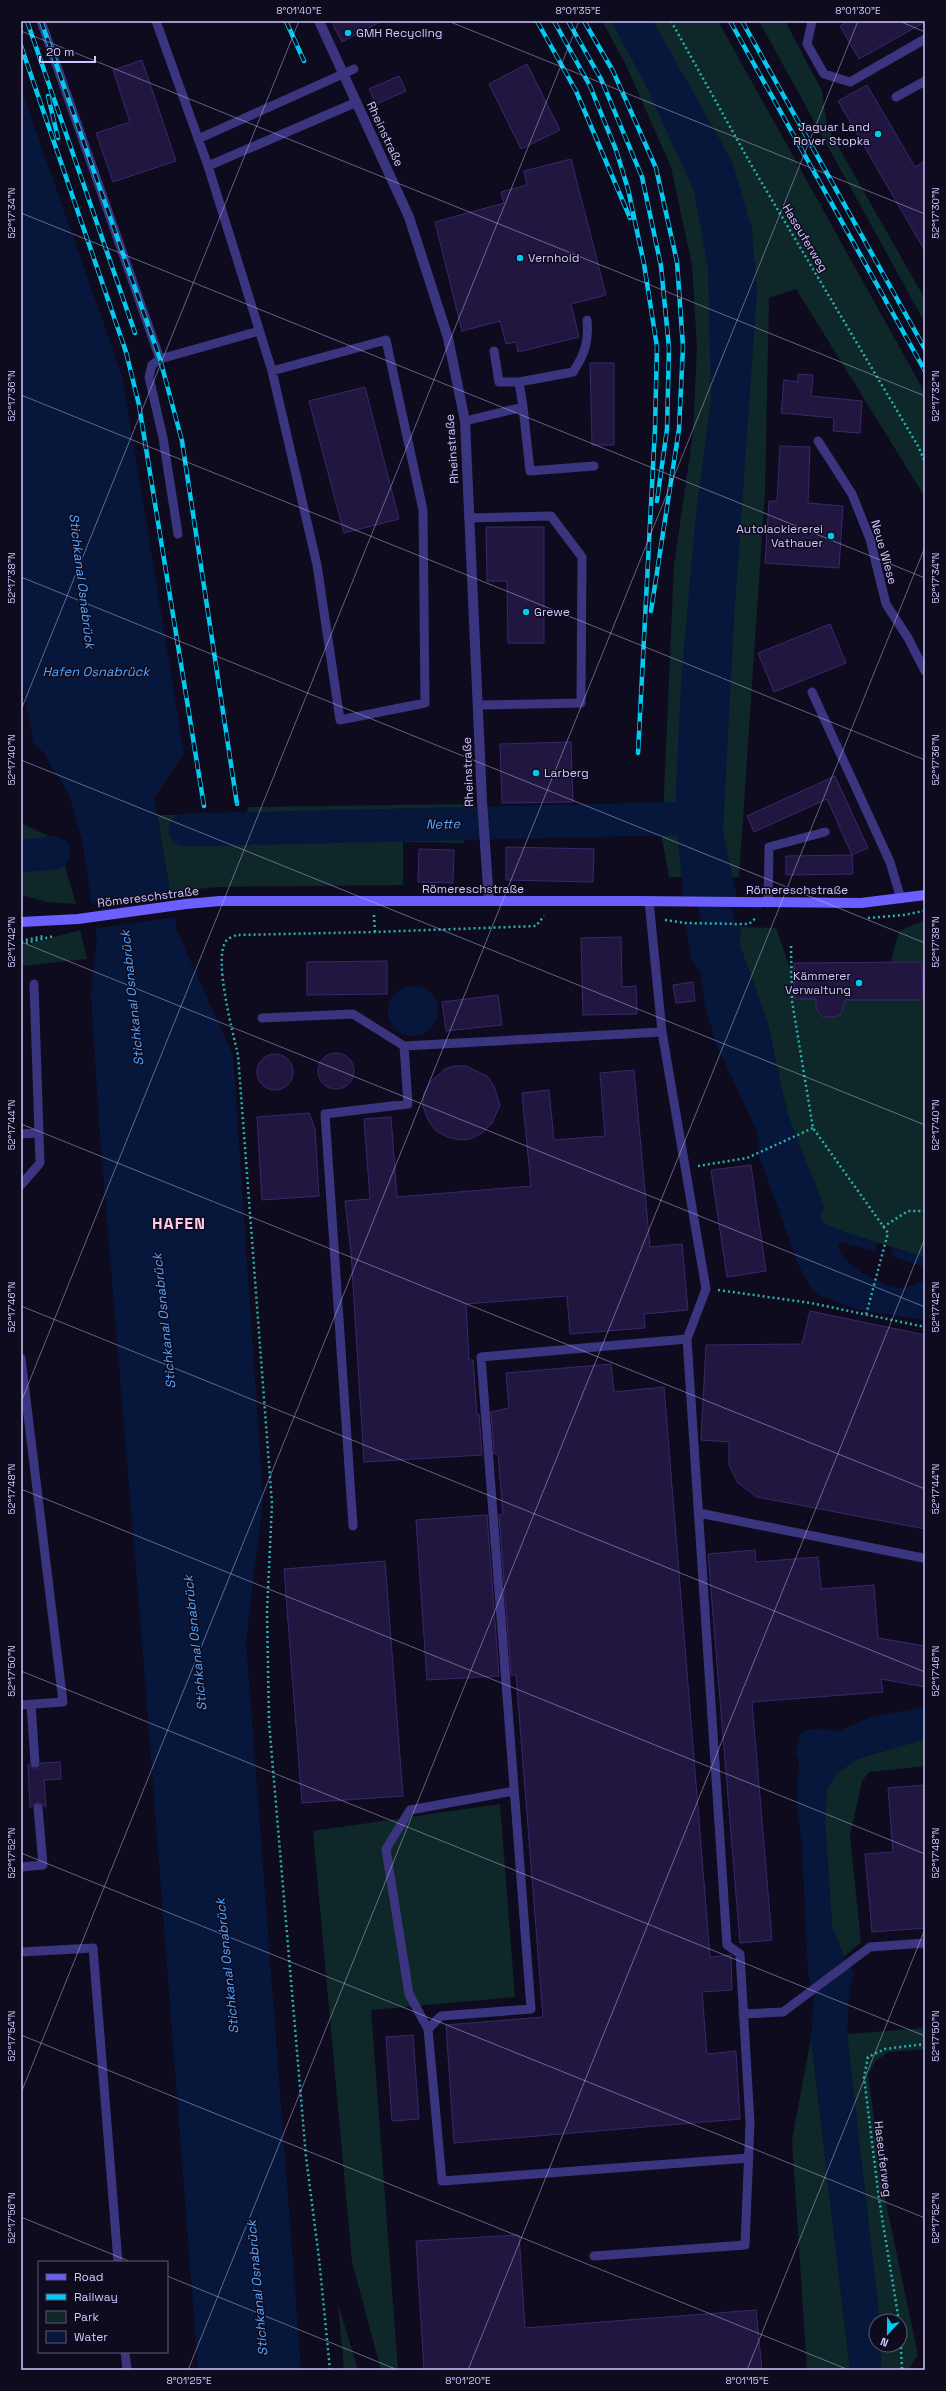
<svg xmlns="http://www.w3.org/2000/svg" width="946" height="2391" viewBox="0 0 946 2391" font-family="'Space Grotesk',sans-serif">
  <style>
    .green { fill: #0e2728 }
    .water { fill: #07173b }
    .pier { fill: #0f0b1e }
    .lines { fill: none; stroke-linecap: round; stroke-linejoin: round }
    .river { stroke: #07173b; stroke-width: 33 }
    .building { fill: #21163f; stroke: #39286c }
    .path { stroke: #29b2b2; stroke-width: 2.5; stroke-dasharray: 2 3; stroke-linecap: butt }
    .lane { stroke: #3b347e; stroke-width: 9 }
    .street { stroke: #3b347e; stroke-width: 10 }
    .secondary { stroke: #6c5eff; stroke-width: 10 }
    .rail-casing { stroke: #00ccf2; stroke-width: 4.5 }
    .rail { stroke: #0f0b1e; stroke-width: 3; stroke-dasharray: 9; stroke-linecap: butt }
    .ticks { fill: none; stroke: #d1c7ff; stroke-width: 1; stroke-opacity: 0.45 }
    .poi-dot { fill: #00ccf2; stroke: #0f0b1e; stroke-width: 1.5 }
    .labels { text-anchor: middle; dominant-baseline: central; stroke-width: 3; stroke-linejoin: round; paint-order: stroke }
    .poi-label { font-size: 12px; fill: #d1c7ff; stroke: #0f0b1e; text-anchor: start }
    .street-label { font-size: 12px; fill: #d1c7ff; stroke: #0f0b1e }
    .water-label { font-size: 13px; font-style: italic; fill: #55a6ff; stroke: #0f0b1e }
    .district-label { font-size: 16px; font-weight: bold; letter-spacing: 1px; fill: #ffc9e8; stroke: #0f0b1e }
    .neatline { fill: none; stroke: #d1c7ff; stroke-width: 1.5 }
    .ticks-label { font-size: 10px; text-anchor: middle; fill: #d1c7ff }
  </style>
  <rect width="100%" height="100%" fill="#0f0b1e"/>
  <!-- green -->
  <path class="green" d="M602,21H718L925,393V497L796,289L769,298L765,492L739,877H669L662,839L674,565L693,434L697,347L692,265L671,167L625,63Z
    M759,21H785L822,91L827,127L925,299V323Z
    M464,804V843L403,842V885L217,887L170,892L157,815H245L249,807Z
    M21,823L57,840L76,904L47,902L21,895Z
    M925,920V1257L846,1233L823,1223L787,1112L767,1021L739,943L741,927L776,928L789,966H794L795,999H816V1009L823,1017L842,1000L923,999L922,962H891L899,931Z
    M80,930L87,959L21,966V946Z
    M925,1739V1766L869,1772L862,1781L850,1836L861,1942L844,1957L832,1927L825,1821L827,1790L837,1773L857,1759Z
    M500,1804L515,1997L371,2010L398,2370H381L352,2262L313,1831Z
    M925,2028V2049L889,2052L875,2061L868,2075L885,2198L918,2355L908,2370H881L880,2345H900V2321H879L847,2034Z
    M811,2038L850,2370H807L792,2140Z
    M338,2304L358,2370H344Z"/>
  <!-- water -->
  <path class="water" d="M611,21H653L733,163L752,229L757,291L734,620L723,832L738,902L684,901L675,811L681,682L696,513L711,401L708,269L694,191L645,84Z
    M21,89L122,376L184,753L154,798L177,931L233,1055L263,1498L246,1642L301,2370H198L143,1653L99,1124L91,992L97,941L82,839L69,795L43,752L34,745L21,675Z
    M685,923L741,924L739,943L767,1021L787,1112L825,1209L819,1214L823,1223L846,1233L877,1242L874,1251L841,1242L838,1244C838,1264 884,1288 901,1288C908,1288 918,1283 925,1281V1320L858,1310L819,1295L811,1288L799,1266L759,1156L758,1133L717,1046L705,1006L700,972L691,957Z
    M388 1011a25 25 0 1 1 50 0a25 25 0 1 1-50 0Z
    M893,1247L925,1257V1267L891,1256Z
    M925,1707V1739L857,1759L837,1773L827,1790L825,1821L832,1927L844,1957L854,1974L849,1990L847,2034L878,2303L879,2321H876V2345H880L881,2370H850L811,2038L814,1998L808,1975L802,1846L797,1808L799,1761L796,1753L799,1735C811,1727 821,1727 836,1732L874,1716Z"/>
  <!-- pier -->
  <path class="pier" d="M172,892L177,917L93,929L89,904Z"/>
  <g class="lines">
    <!-- river -->
    <path class="river" d="M185,830L701,818
      M21,856L54,853
      M706,863L727,967"/>
  </g>
  <!-- building -->
  <path class="building" d="M331,21H382L342,42Z
    M849,21H925V22L859,59L840,26Z
    M142,60L176,161L113,182L96,133L130,122L113,70Z
    M527,64L560,130L521,149L489,84Z
    M399,76L406,91L376,104L369,89Z
    M867,85L915,167L925,161V251L838,101Z
    M571,159L606,295L571,304L579,337L518,352L516,342L506,344L500,321L462,331L435,222L504,203L501,192L527,185L524,171Z
    M590,363H614V445H592Z
    M798,374L813,375L811,396L862,401L860,433L833,431L834,418L781,413L784,380L798,382Z
    M365,387L399,519L344,533L309,401Z
    M780,446L810,447L808,503L843,506L839,568L765,563L769,501H777Z
    M486,527H544V643H508L507,581H487Z
    M830,624L846,663L774,692L758,653Z
    M571,742L573,802L502,803L500,744Z
    M835,776L868,848L852,855L827,799L754,832L747,816Z
    M506,847L594,849L593,882L506,880Z
    M419,849L454,850L453,883L418,882Z
    M852,855L853,874L786,875V856Z
    M621,937L622,987L636,986L637,1014L583,1015L581,938Z
    M387,961V994L307,995V962Z
    M922,962L923,1000H845L841,1014L835,1017H823L816,1009V999H795L794,963Z
    M693,982L695,1001L676,1003L673,985Z
    M498,995L502,1025L446,1031L442,1002Z
    M318 1071a18 18 0 1 1 36 0a18 18 0 1 1-36 0Z
    M257 1072a18 18 0 1 1 36 0a18 18 0 1 1-36 0Z
    M454,1066H466L487,1076L494,1086L500,1105L492,1123L482,1133L470,1139L461,1140L447,1137L435,1130L427,1118L423,1106L424,1094L430,1082L445,1069Z
    M634,1070L650,1247L682,1244L688,1310L644,1314L645,1328L570,1334L567,1296L466,1304L469,1360H473L477,1415L479,1414L482,1455L364,1462L351,1252L345,1201L370,1199L364,1119L391,1117L397,1197L531,1186L522,1093L549,1090L554,1140L605,1136L600,1073Z
    M309,1113L315,1129L319,1196L262,1200L257,1117Z
    M751,1165L766,1271L727,1277L711,1170Z
    M810,1311L925,1335V1529L757,1497L738,1483L729,1465V1442L701,1440L706,1345L802,1344Z
    M611,1364L614,1392L664,1387L710,1957L731,1955L732,1990L702,1992L707,2054L736,2051L740,2119L454,2143L446,2025L543,2017L516,1675H511L499,1515L503,1514L498,1454H494L491,1412L509,1408L506,1373Z
    M487,1515L499,1676L427,1680L416,1520Z
    M755,1550L756,1562L818,1557L821,1589L874,1585L878,1638L925,1646V1687L881,1679L883,1692L752,1702L772,1940L740,1943L708,1554Z
    M385,1561L403,1796L302,1803L284,1569Z
    M60,1762L61,1779L44,1780L46,1807L38,1802L30,1808L28,1764L35,1769L41,1763Z
    M925,1785V1928L872,1932L865,1854L893,1852L888,1788Z
    M413,2035L419,2119L392,2121L386,2037Z
    M519,2235L525,2328L756,2310L762,2370H424L416,2241Z"/>
  <g class="lines">
    <!-- path -->
    <path class="path" d="M671,21L753,168L918,446L925,462
      M374,915L375,932
      M868,918L904,915L923,911
      M665,920L685,923L741,924H749L757,917
      M21,941L44,936
      M21,944L54,936
      M791,946L792,1001L813,1128L888,1233L866,1315
      M698,1166L747,1158L813,1128
      M883,1227L908,1211H925
      M718,1290L811,1303L925,1327
      M899,2321L879,2199L864,2077L868,2057L885,2049L925,2044
      M900,2327L902,2370
      M330,2370L319,2258L306,2157L269,1722L267,1612L272,1504L238,1055C233,1033 213,958 226,941C228,938 234,936 237,935L375,932L536,926L544,916"/>
    <!-- lane -->
    <path class="lane" d="M41,21L160,359
      M156,21L208,166L272,371L317,565L340,720L425,703L423,510L386,340L272,371
      M812,21L807,44L824,74L850,82L925,39
      M896,97L925,81
      M198,139L354,69
      M208,166L357,102
      M494,351L499,382H519
      M523,407L519,382L573,372C585,354 589,341 587,320
      M465,421L523,407L530,471L594,466
      M818,441L852,494L870,539L886,604L908,638L925,671
      M469,518L551,516L582,557L581,703L478,705
      M178,534L163,438L149,377L152,365L160,359L259,331
      M812,692L890,862L901,899
      M768,903L769,847L825,832
      M262,1018L353,1014L404,1046
      M21,1134L39,1133
      M21,1185L40,1163L34,984
      M21,1358L63,1702L21,1705
      M699,1513L923,1558
      M353,1526L325,1114L408,1104L404,1046L662,1032
      M31,1704L35,1763
      M514,1791L410,1810L386,1849L409,1994L428,2029L442,2181L749,2158
      M21,1867L43,1865L38,1808
      M21,1952L93,1948L118,2262
      M743,2014L783,2012L870,1947L925,1943
      M428,2029L441,2016L531,2009L481,1357L687,1339
      M594,2256L745,2245L750,2123L740,1954L727,1945L687,1339L706,1289L662,1032L649,901
      M125,2352L127,2370"/>
    <!-- street -->
    <path class="street" d="M319,21L409,217L448,338L465,421L482,801L489,901"/>
    <!-- secondary -->
    <path class="secondary" d="M21,922L78,919L186,904L220,901H639L861,903L925,895"/>
    <!-- rail casing -->
    <g class="rail-casing">
      <path id="rail" d="M27,21L135,333
        M41,21L160,359L182,441L237,804
        M286,21L304,61
        M537,21L576,91L630,218
        M554,21L590,86L616,150L628,189L644,264L657,347L655,428L638,753
        M568,21L601,79L642,177L661,266L669,348L667,429L657,501
        M584,21L613,71L656,168L677,262L683,347L679,429L651,611
        M730,21L925,371
        M742,21L925,349
        M21,46L126,352L139,405L204,806
        M48,96L58,138"/>
    </g>
    <!-- rail -->
    <use href="#rail" class="rail"/>
  </g>
  <!-- ticks -->
  <path class="ticks" d="M448,21L925,214M899,21L925,32M21,31L925,396M21,213L925,578M21,395L925,760M21,577L925,943M21,710L299,21M21,760L925,1125M21,942L925,1307M21,1124L925,1489M21,1306L925,1672M21,1402L579,21M21,1489L925,1854M21,1671L925,2036M21,1853L925,2218M21,2035L849,2370M21,2093L858,21M21,2217L131,2262M167,2276L398,2370M188,2370L925,547M468,2370L925,1238M747,2370L925,1929"/>
  <!-- markers -->
  <g class="poi-dot">
    <circle cx="348" cy="33" r="4"/>
    <circle cx="878" cy="134" r="4"/>
    <circle cx="520" cy="258" r="4"/>
    <circle cx="831" cy="536" r="4"/>
    <circle cx="526" cy="612" r="4"/>
    <circle cx="536" cy="773" r="4"/>
    <circle cx="859" cy="983" r="4"/>
  </g>
  <g class="labels">
    <!-- poi labels -->
    <g class="poi-label">
      <text x="356" y="33">GMH Recycling</text>
      <text x="870" y="127" text-anchor="end">Jaguar Land<tspan x="870" dy="14">Rover Stopka</tspan></text>
      <text x="528" y="258">Vernhold</text>
      <text x="823" y="529" text-anchor="end">Autolackiererei<tspan x="823" dy="14">Vathauer</tspan></text>
      <text x="534" y="612">Grewe</text>
      <text x="544" y="773">Larberg</text>
      <text x="851" y="976" text-anchor="end">Kämmerer<tspan x="851" dy="14">Verwaltung</tspan></text>
    </g>
    <!-- street labels -->
    <g class="street-label">
      <text transform="translate(385 134) rotate(65)">Rheinstraße</text>
      <text transform="translate(805 238) rotate(59)">Haseuferweg</text>
      <text transform="translate(452 449) rotate(-94)">Rheinstraße</text>
      <text transform="translate(884 552) rotate(74)">Neue Wiese</text>
      <text transform="translate(468 772) rotate(-92)">Rheinstraße</text>
      <text x="473" y="889">Römereschstraße</text>
      <text x="797" y="890">Römereschstraße</text>
      <text transform="translate(148 897) rotate(-7)">Römereschstraße</text>
      <text transform="translate(883 2159) rotate(83)">Haseuferweg</text>
    </g>
    <!-- water labels -->
    <g class="water-label">
      <text transform="translate(82 581) rotate(83)">Stichkanal Osnabrück</text>
      <text x="96" y="671">Hafen Osnabrück</text>
      <text transform="translate(443 824) rotate(-1)">Nette</text>
      <text transform="translate(132 998) rotate(-96)">Stichkanal Osnabrück</text>
      <text transform="translate(164 1321) rotate(-96)">Stichkanal Osnabrück</text>
      <text transform="translate(195 1643) rotate(-96)">Stichkanal Osnabrück</text>
      <text transform="translate(227 1966) rotate(-96)">Stichkanal Osnabrück</text>
      <text transform="translate(257 2288) rotate(-95)">Stichkanal Osnabrück</text>
    </g>
    <!-- district labels -->
    <g class="district-label">
      <text x="179" y="1223">HAFEN</text>
    </g>
  </g>
  <!-- border -->
  <rect width="946" height="2391" fill="none" stroke="#0f0b1e" stroke-width="44"/>
  <!-- legend -->
  <rect x="38" y="2261" width="130" height="92" fill="#0f0b1e" stroke="#5d5678"/>
  <rect x="46" y="2274" width="20" height="6" fill="#6c5eff" stroke="#5d5678"/>
  <text x="74" y="2281" font-size="12" fill="#d1c7ff">Road</text>
  <rect x="46" y="2294" width="20" height="6" fill="#00ccf2" stroke="#5d5678"/>
  <text x="74" y="2301" font-size="12" fill="#d1c7ff">Railway</text>
  <rect x="46" y="2311" width="20" height="12" fill="#0e2728" stroke="#5d5678"/>
  <text x="74" y="2321" font-size="12" fill="#d1c7ff">Park</text>
  <rect x="46" y="2331" width="20" height="12" fill="#07173b" stroke="#5d5678"/>
  <text x="74" y="2341" font-size="12" fill="#d1c7ff">Water</text>
  <!-- north arrow -->
  <g transform="translate(888 2333) rotate(202)"><circle r="19" fill="#0f0b1e" stroke="#5d5678"/>
  <path d="M0-3L7 15L0 10L-7 15Z" fill="#00ccf2"/>
  <text y="-6" font-size="11" font-weight="bold" text-anchor="middle" fill="#d1c7ff">N</text>
  </g>
  <!-- scale -->
  <path d="M40 56v6h55v-6" fill="none" stroke="#d1c7ff" stroke-width="2"/>
  <text x="46" y="56" font-size="12" fill="#d1c7ff" stroke="#0f0b1e" stroke-width="3" paint-order="stroke">20 m</text>
  <rect x="22" y="22" width="902" height="2347" class="neatline"/>
  <g class="ticks-label">
    <text x="299" y="14">8°01'40"E</text>
    <text x="578" y="14">8°01'35"E</text>
    <text x="858" y="14">8°01'30"E</text>
    <text transform="translate(935 213) rotate(-90)" y="4">52°17'30"N</text>
    <text transform="translate(11 213) rotate(-90)" y="4">52°17'34"N</text>
    <text transform="translate(935 396) rotate(-90)" y="4">52°17'32"N</text>
    <text transform="translate(11 396) rotate(-90)" y="4">52°17'36"N</text>
    <text transform="translate(935 578) rotate(-90)" y="4">52°17'34"N</text>
    <text transform="translate(11 578) rotate(-90)" y="4">52°17'38"N</text>
    <text transform="translate(935 760) rotate(-90)" y="4">52°17'36"N</text>
    <text transform="translate(11 760) rotate(-90)" y="4">52°17'40"N</text>
    <text transform="translate(935 942) rotate(-90)" y="4">52°17'38"N</text>
    <text transform="translate(11 942) rotate(-90)" y="4">52°17'42"N</text>
    <text transform="translate(935 1125) rotate(-90)" y="4">52°17'40"N</text>
    <text transform="translate(11 1125) rotate(-90)" y="4">52°17'44"N</text>
    <text transform="translate(935 1307) rotate(-90)" y="4">52°17'42"N</text>
    <text transform="translate(11 1307) rotate(-90)" y="4">52°17'46"N</text>
    <text transform="translate(935 1489) rotate(-90)" y="4">52°17'44"N</text>
    <text transform="translate(11 1489) rotate(-90)" y="4">52°17'48"N</text>
    <text transform="translate(935 1671) rotate(-90)" y="4">52°17'46"N</text>
    <text transform="translate(11 1671) rotate(-90)" y="4">52°17'50"N</text>
    <text transform="translate(935 1853) rotate(-90)" y="4">52°17'48"N</text>
    <text transform="translate(11 1853) rotate(-90)" y="4">52°17'52"N</text>
    <text transform="translate(935 2036) rotate(-90)" y="4">52°17'50"N</text>
    <text transform="translate(11 2036) rotate(-90)" y="4">52°17'54"N</text>
    <text transform="translate(935 2218) rotate(-90)" y="4">52°17'52"N</text>
    <text transform="translate(11 2218) rotate(-90)" y="4">52°17'56"N</text>
    <text x="189" y="2384">8°01'25"E</text>
    <text x="468" y="2384">8°01'20"E</text>
    <text x="747" y="2384">8°01'15"E</text>
  </g>
</svg>
